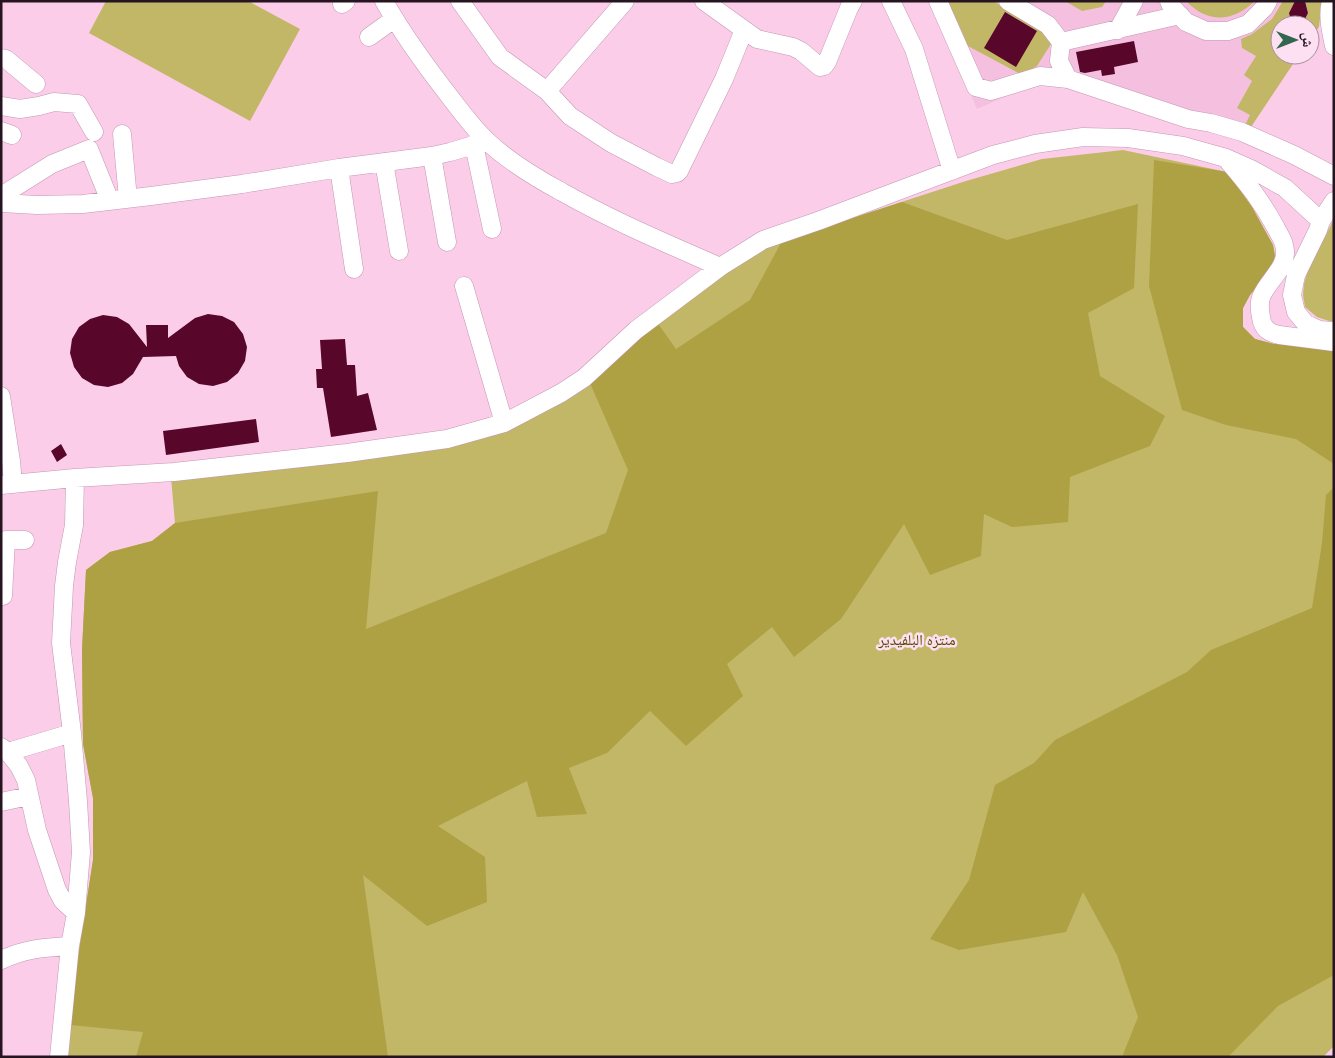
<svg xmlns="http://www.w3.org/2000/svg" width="1335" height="1058" viewBox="0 0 1335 1058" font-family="Raleway,'Noto Naskh Arabic',sans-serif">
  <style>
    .built { fill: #f5c0e0 }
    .green { fill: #c2b767 }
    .forest { fill: #aea144 }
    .building { fill: #58062a }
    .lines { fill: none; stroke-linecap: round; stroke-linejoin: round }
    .minor-casing { stroke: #c397b2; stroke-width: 19 }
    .minor { stroke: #fff; stroke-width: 18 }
    .labels { text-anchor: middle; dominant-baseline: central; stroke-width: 5; stroke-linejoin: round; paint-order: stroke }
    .park-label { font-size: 15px; fill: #554b00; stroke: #fde0f1 }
  </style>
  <rect width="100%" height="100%" fill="#fbcde9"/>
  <!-- built -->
  <path class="built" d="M930,1H1305L1308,13L1302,25H1280V55H1285L1237,139L1041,81L977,109Z"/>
  <!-- green -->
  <path class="green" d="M106,1H248L300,29L250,121L89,33Z
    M946,1H993L1039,28L1051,44L1037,66L1022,75L966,45Z
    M1065,1H1106L1102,7L1082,11Z
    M1186,1H1255C1233,22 1208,24 1186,1Z
    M1283,1H1295L1289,13L1292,25H1280V55H1299L1251,127L1245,125L1250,115L1237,108L1252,81L1244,75L1256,56L1242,48L1241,39L1252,34L1272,19Z
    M1305,1H1322L1319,27L1310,39V25H1302L1308,13Z
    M1123,150L1227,172L1252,207L1273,245L1275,256L1272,268L1250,295L1243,308V327L1255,339L1274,344L1317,345L1334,348V1046L1323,1057H67L74,983L93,860V798L83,744L82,650L86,570L110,552L152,541L175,523L171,477L368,454L556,398L704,273L800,235L966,181L1042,159Z
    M1334,219V321L1332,322L1317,317L1305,307L1303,295L1304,284L1311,259L1317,252Z"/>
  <!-- forest -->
  <path class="forest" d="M1154,160L1227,172L1252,207L1273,245L1275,256L1272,268L1250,295L1243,308V327L1255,339L1274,344L1317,345L1334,348V464L1296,439L1226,425L1182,410L1149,286Z
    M902,202L1007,240L1138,204L1134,288L1088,313L1100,376L1165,416L1150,446L1070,477L1068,522L1012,527L984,514L981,556L930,575L904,524L841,619L794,657L772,627L727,664L743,696L686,746L650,711L607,753L569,768L587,814L537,817L527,781L438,826L485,857L487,902L427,926L363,875L388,1057H136L143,1032L70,1025L74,983L93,860V798L83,744L82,650L86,570L110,552L152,541L175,523L378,491L366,629L606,533L628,470L586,374L654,318L676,349L750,300L782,241Z
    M1334,487V975L1278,1006L1228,1057H1122L1138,1017L1117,955L1083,892L1066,932L959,950L930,939L969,880L995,785L1034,763L1055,740L1187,672L1211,650L1312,608L1322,543L1326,495Z"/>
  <!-- building -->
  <path class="building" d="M1295,1H1305L1308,13L1302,25H1292L1289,13Z
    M1005,12L1037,31L1016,67L984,48Z
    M1134,41L1138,62L1114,67L1115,74L1102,76L1101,70L1085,73L1080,72L1076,52Z
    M208,314L222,316L234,322L243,334L247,347L245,361L238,373L227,382L213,386L199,384L187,377L179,366L176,356L143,357L133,374L122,383L108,387L94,385L82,378L74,367L70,353L72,339L79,327L90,319L103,315L117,317L129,324L147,347L146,325H168V338L195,318Z
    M345,339L347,365H355L357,396L368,393L377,430L331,437L323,388H317L316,369H322L320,340Z
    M256,419L259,442L166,455L163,431Z
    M61,444L67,455L57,462L51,451Z"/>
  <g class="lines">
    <!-- minor casing -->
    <g class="minor-casing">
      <path id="minor" d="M460,1L500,57L547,91L570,116L611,143L657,167L672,174L677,173L679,171L724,79L744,30
        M704,1L757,39L793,47L801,51L820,67L824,66L827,62L849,8L853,1
        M891,1L914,49L952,171
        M938,1L976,87L991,91L1040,76L1068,79L1188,119L1211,123L1242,132L1294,155L1334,176
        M1008,1L1048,25L1061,42L1059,61L1068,79
        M1169,1L1171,6L1186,22L1206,31H1228L1248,24L1264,8L1268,1
        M1331,1C1327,16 1331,31 1334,46
        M342,4L346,1
        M1118,30L1134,1
        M369,37L394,19
        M1061,42L1180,15
        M1,58L6,59L36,84
        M547,91L625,1
        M1,106L20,109L39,106L54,102L78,104L94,132
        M1,131L12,135
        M122,134L128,199
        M474,145L492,229
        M432,156L447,242
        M384,162L399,251
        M1229,162C1248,184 1262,202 1276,228C1278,233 1283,239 1284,245C1290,265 1270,278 1262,295C1258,303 1260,313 1262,322C1265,330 1270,333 1279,335L1334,342
        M339,168L354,269
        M1,196L52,164L89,149L110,201
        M1334,201L1321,221L1318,230L1296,275L1292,295L1296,312L1306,324L1319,330L1334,331
        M1,203L37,205L83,204L151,196L242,184L339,168L432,156L450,152L487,141
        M720,267L763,240L818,221L993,155L1035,144L1083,137L1128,138L1183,146L1226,158L1253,170L1285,188L1321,221
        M464,286L504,423
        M1,396L11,461L13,484
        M1,485L75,478L174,472L347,453L447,439L504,423L561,393L584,378L636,330L720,267C666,243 613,221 562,192C536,178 509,162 487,141C474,129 464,115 453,101C428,69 404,37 384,1
        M1,596H3L6,540H25
        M1,747L8,752L19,766L26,780L37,830L57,890L63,901L76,913
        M8,752L72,733
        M1,802L29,796
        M1,960C27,948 43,948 70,946
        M59,1057L70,946L76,913L81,852L78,801L72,733L61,643L64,586L67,562L74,525L75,478"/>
    </g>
    <!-- minor -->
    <use href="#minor" class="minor"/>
  </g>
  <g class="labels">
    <!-- park labels -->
    <g class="park-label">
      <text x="917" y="640">منتزه البلفيدير</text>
    </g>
  </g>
  <!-- border -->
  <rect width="1335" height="1058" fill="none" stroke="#261520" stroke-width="5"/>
  <!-- north arrow -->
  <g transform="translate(1295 40) rotate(90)"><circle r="24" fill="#fde0f1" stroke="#a78f9d"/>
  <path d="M0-4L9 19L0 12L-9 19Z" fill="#31674e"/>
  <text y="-8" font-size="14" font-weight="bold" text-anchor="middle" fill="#261520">ش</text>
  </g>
</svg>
